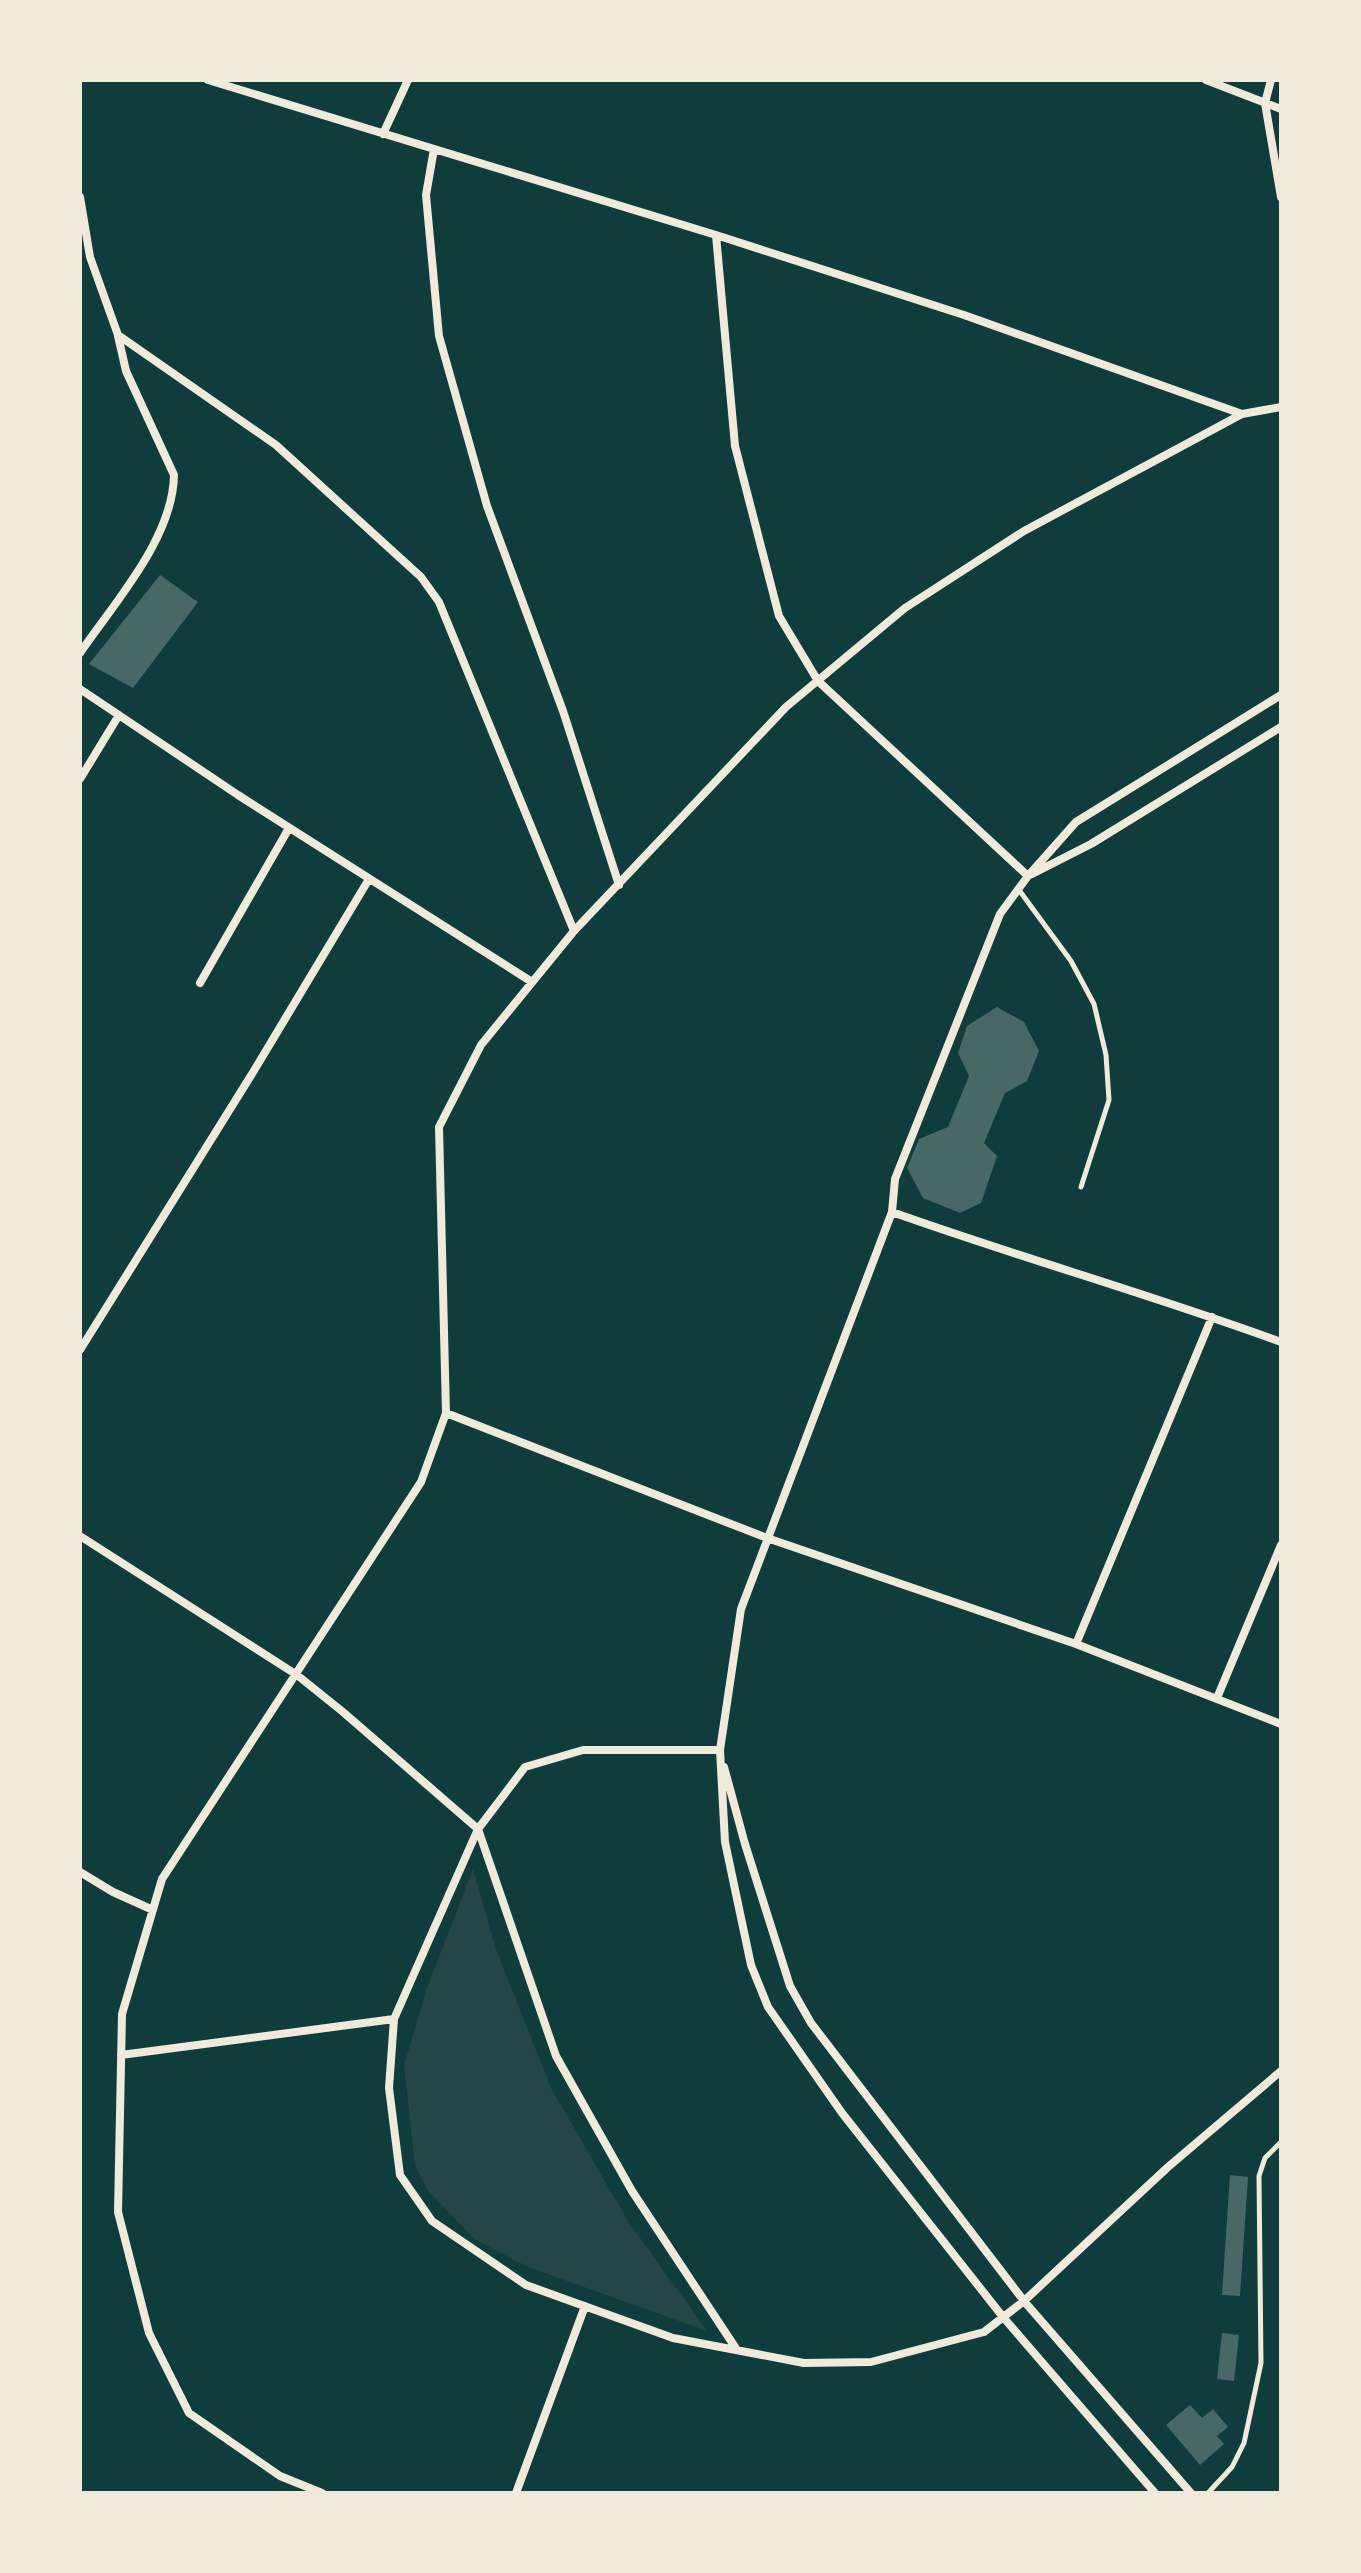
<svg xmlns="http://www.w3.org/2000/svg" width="1361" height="2573" viewBox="0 0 1361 2573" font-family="Jost,sans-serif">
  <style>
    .green { fill: #244646 }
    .building { fill: #486865 }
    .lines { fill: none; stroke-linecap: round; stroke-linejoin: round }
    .service { stroke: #f1e9da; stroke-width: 5 }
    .minor { stroke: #f1e9da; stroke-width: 8 }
  </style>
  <rect width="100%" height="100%" fill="#0f3d3e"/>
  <!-- green -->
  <path class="green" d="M473,1869L496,1949L551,2088L628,2221L707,2331L528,2267L476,2240L428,2191L415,2166L404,2065L427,1988Z"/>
  <!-- building -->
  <path class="building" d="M160,575L198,602L133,688L89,664Z
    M997,1007L1024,1022L1039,1051L1027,1081L1005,1093L984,1143L997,1156L981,1203L960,1213L923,1198L907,1168L919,1139L948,1127L969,1076L958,1053L967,1026Z
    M1230,2175L1248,2177L1240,2296L1222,2295Z
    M1222,2333L1239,2335L1234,2381L1217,2379Z
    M1190,2405L1202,2418L1213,2409L1228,2427L1217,2436L1224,2444L1200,2465L1166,2425Z"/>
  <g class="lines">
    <!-- service -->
    <path class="service" d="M1019,890L1071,961L1094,1004L1106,1055L1109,1100L1081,1187
      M1208,2493L1232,2467L1244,2443L1261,2363L1259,2176L1265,2158L1281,2142"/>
    <!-- minor -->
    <path class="minor" d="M208,80L716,235L964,315L1242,414
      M1206,80L1281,109
      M1271,80L1265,103L1281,197
      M383,134L408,80
      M434,149L426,195L439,336L487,506L563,711L619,885
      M80,197L90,257L118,335L276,445L421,577L439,602L574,931
      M716,235L735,446L779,616L818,681L1028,876
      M80,653C115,602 173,538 174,475L126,371L118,336
      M80,689L238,795L532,982
      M80,779L119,715
      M1032,874L1091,844L1281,727
      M200,983L289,828
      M892,1212C1021,1258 1153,1295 1281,1342
      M80,1350L255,1069L369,879
      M446,1413L767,1538L1076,1644L1281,1724
      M80,1536L297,1675L343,1712L478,1829L556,2056L632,2191L737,2350
      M1076,1644L1212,1317
      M1217,1698L1281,1545
      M720,1750H583L525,1767L478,1829L394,2019L389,2088L400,2175L432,2221L526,2285L673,2338L804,2363L871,2362L984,2332L1024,2301L1168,2167L1281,2071
      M724,1767L745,1844L790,1986L811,2023L1024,2301L1191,2493
      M80,1872L113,1892L153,1910
      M121,2055L394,2019
      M322,2493L280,2476L189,2413L149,2333L118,2212L122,2014L162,1879L421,1482L446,1413L439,1127L481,1045L574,931L786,707L905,608L1024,531L1242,414L1281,407
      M516,2493L585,2306
      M1155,2493L1003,2317L842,2113L768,2007L751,1965L725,1842L720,1750L741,1609L892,1212L895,1179L1000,914L1028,876L1076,822L1281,695"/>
  </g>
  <!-- border -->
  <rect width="1361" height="2573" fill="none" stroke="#f1e9da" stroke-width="164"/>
</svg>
